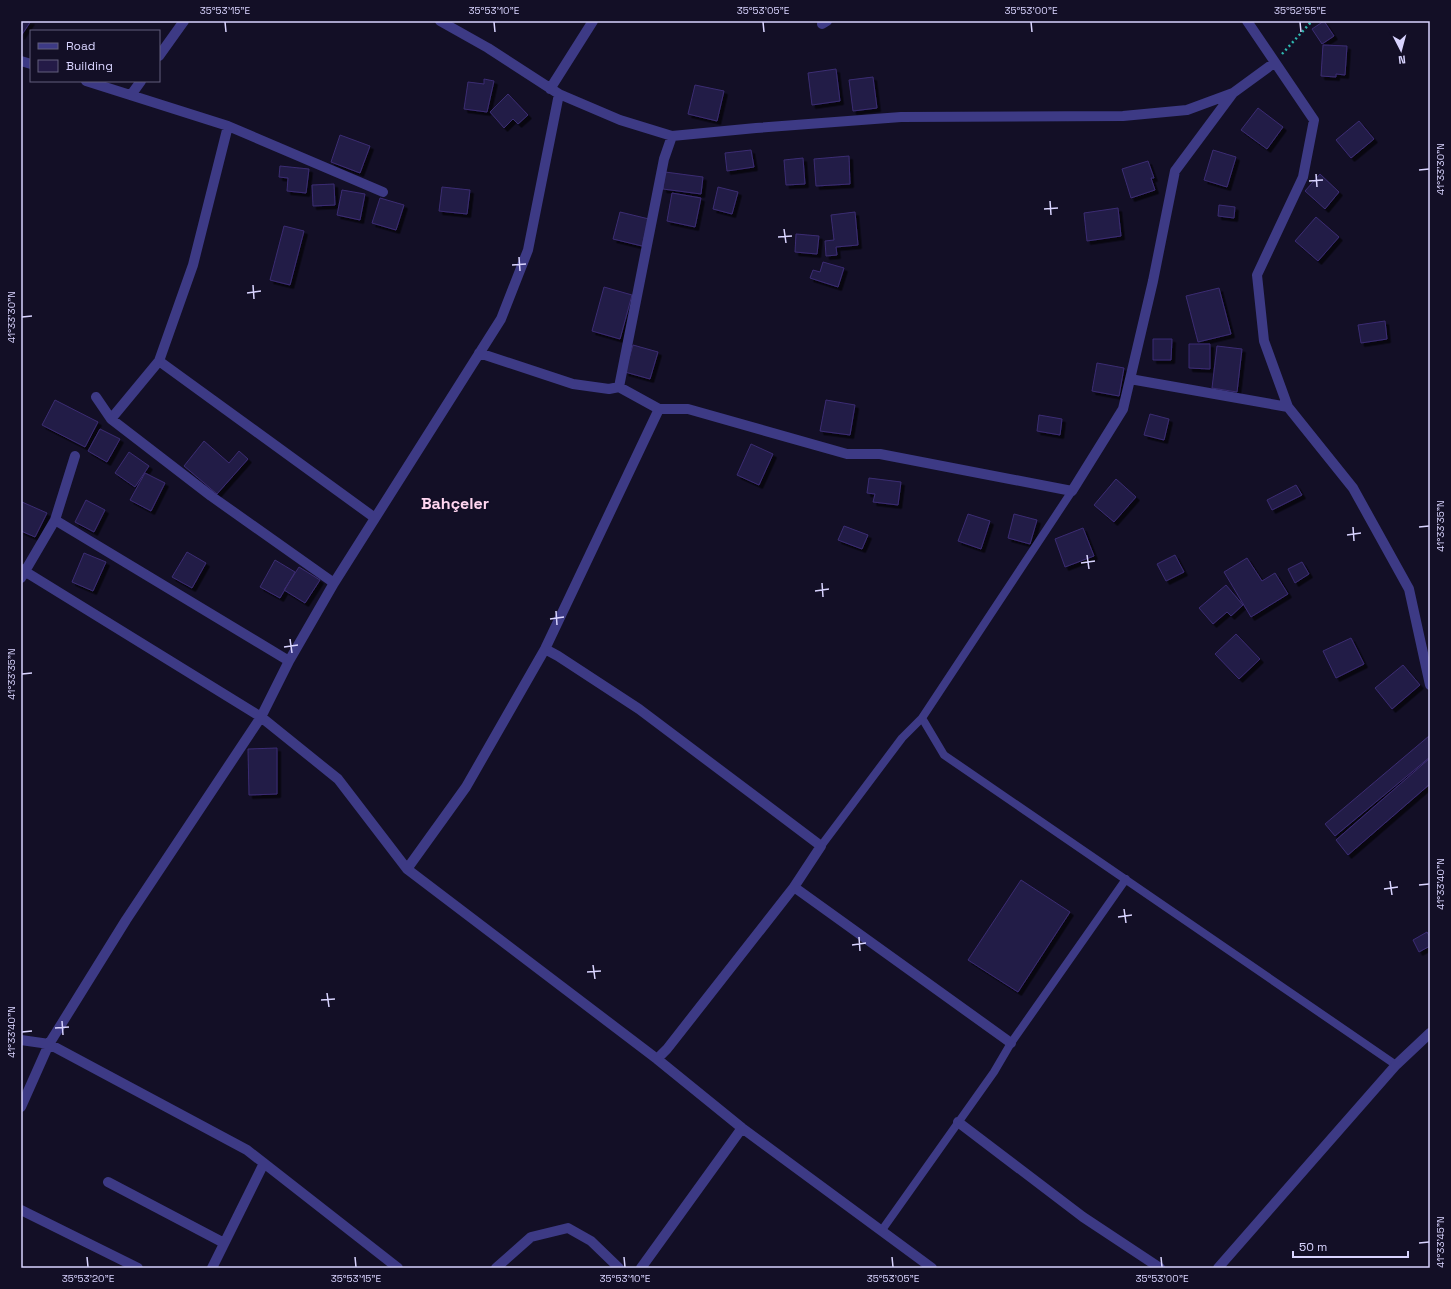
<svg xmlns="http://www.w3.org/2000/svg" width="1451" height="1289" viewBox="0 0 1451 1289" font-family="'Space Grotesk',sans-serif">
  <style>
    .building { fill: #241b47; stroke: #3b2d73; filter: url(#shadow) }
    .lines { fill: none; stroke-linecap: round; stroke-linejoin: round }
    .path { stroke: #2fb8b0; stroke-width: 2.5; stroke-dasharray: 2 3; stroke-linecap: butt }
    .lane { stroke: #3d3a85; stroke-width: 8 }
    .street { stroke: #3d3a85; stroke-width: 10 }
    .ticks { fill: none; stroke: #d9d4ff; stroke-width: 1.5 }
    .labels { text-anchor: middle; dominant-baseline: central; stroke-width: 3; stroke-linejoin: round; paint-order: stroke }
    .district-label { font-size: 16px; font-weight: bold; fill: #ffd6f0; stroke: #130f26 }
    .neatline { fill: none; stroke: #d9d4ff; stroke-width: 1.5 }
    .ticks-label { font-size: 10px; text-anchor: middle; fill: #d9d4ff }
  </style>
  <defs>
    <filter id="shadow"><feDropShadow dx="3.5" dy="3.5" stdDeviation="0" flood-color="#0009"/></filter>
  </defs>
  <rect width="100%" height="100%" fill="#130f26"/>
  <!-- building -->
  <path class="building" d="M21,21H31L21,36Z
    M1324,21L1334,36L1322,44L1312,29Z
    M1323,45L1347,46L1345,75L1336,74V77L1321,76Z
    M836,69L840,101L812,105L808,73Z
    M873,77L877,108L853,111L849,80Z
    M484,79L494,81L487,112L464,109L468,82L484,84Z
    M695,85L724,91L717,121L688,114Z
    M508,94L528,115L518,124L513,119L504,128L490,112Z
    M1258,108L1283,127L1267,149L1241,130Z
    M1359,121L1374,139L1351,158L1336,140Z
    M340,135L370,146L360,173L331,162Z
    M751,150L754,167L727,171L725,153Z
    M1213,150L1236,157L1227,187L1204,180Z
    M849,156L850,184L816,186L814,159Z
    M803,158L805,184L786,185L784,160Z
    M1148,161L1154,178H1151L1155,190L1131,198L1122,169Z
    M280,166L309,169L306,193L287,191L288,178L279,177Z
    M665,172L703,177L701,194L663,189Z
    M1320,174L1339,192L1325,209L1305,191Z
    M334,184L335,205L313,206L312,185Z
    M442,187L470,190L467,214L439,211Z
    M718,187L738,192L732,214L713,209Z
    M342,190L365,194L360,220L337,215Z
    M672,193L701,198L695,227L667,221Z
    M380,198L404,205L396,230L372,223Z
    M1219,205L1235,207L1234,218L1218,216Z
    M1118,208L1121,236L1087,241L1084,213Z
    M620,212L649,219L642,246L613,239Z
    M855,212L858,245L836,247L837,255L826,256L825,241L834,240L831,215Z
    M1316,217L1339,237L1318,261L1295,241Z
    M284,226L304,231L290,285L270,280Z
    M796,234L819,236L817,254L795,252Z
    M823,262L844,268L838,287L810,278L813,270L820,272Z
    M604,287L632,295L620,339L592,331Z
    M1219,288L1231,334L1198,342L1186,296Z
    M1385,321L1387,339L1361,343L1358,325Z
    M1153,339H1172L1171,360H1153Z
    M1189,344H1210V369L1189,368Z
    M633,345L658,352L650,379L625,372Z
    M1217,346L1242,349L1237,392L1212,388Z
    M1097,363L1124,368L1119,396L1092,391Z
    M55,400L98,422L85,447L42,425Z
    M826,400L855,405L850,435L820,431Z
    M1150,414L1169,419L1164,440L1144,435Z
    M1039,415L1062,419L1060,435L1037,431Z
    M100,429L120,439L107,462L88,451Z
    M204,441L229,463L239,451L248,459L217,494L184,466Z
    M751,444L773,454L759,485L737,475Z
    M129,452L149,466L135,487L115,473Z
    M145,473L165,483L151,511L130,500Z
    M869,478L901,482L898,505L873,502L875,494L867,493Z
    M1116,479L1136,497L1114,522L1094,505Z
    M1296,485L1302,495L1272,510L1267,500Z
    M86,500L105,510L94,532L75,522Z
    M22,502L47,513L35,537L21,531V504Z
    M968,514L990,521L981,549L958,541Z
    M1014,514L1037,520L1030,544L1008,538Z
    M844,526L868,535L862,549L838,540Z
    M1083,528L1094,556L1065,567L1055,539Z
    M187,552L206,563L192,588L172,577Z
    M84,553L106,562L93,591L72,582Z
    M1175,555L1184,572L1166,581L1157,564Z
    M1247,558L1262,581L1275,573L1288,594L1251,617L1224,572Z
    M275,560L295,572L280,598L260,587Z
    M1302,562L1309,574L1295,583L1288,569Z
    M299,567L320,580L305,603L284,590Z
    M1226,585L1243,605L1231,616L1227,612L1213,624L1199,608Z
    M1236,634L1260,659L1239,679L1215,654Z
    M1351,638L1364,664L1336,678L1323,651Z
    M1403,665L1420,685L1392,709L1375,688Z
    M1429,736L1430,757L1335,836L1325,824Z
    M277,748V794L249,795L248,749Z
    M1430,758V784L1348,855L1336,840Z
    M1021,880L1070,912L1018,992L968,960Z
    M1427,932L1430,937V946L1419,952L1413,940Z"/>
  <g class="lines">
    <!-- path -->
    <path class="path" d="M1282,54L1312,21"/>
    <!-- lane -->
    <path class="lane" d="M1072,491L922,718L944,755L1396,1065
      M821,846L902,738L922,718
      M882,1230L994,1072L1011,1043L1126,879"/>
    <!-- street -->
    <path class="street" d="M440,21L488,48L559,94L620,120L672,136L756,128L901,117L1123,116L1187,110L1233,93L1274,63
      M1247,21L1314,120L1303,177L1257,275L1264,341L1288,407L1353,488L1409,589L1430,685
      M822,24L827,21
      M159,56L184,21
      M21,61L31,64
      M86,81L228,126L383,192
      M550,89L593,21
      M131,95L141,81
      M479,353L573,384L609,389L619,387L659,409H688L847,454H880L1072,491L1123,409L1153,281L1175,171L1233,93
      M159,361L375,518
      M1130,379L1288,407
      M619,387L664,159L672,136
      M96,397L111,419L211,496L334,583
      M111,419L159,361L193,265L228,126
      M75,456L55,520L289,661
      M21,569L261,717L338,779L407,869L657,1059L742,1128L932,1268
      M21,578L55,520
      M545,649L558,656L639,709L821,846L794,887L667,1049L657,1059
      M407,869L466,787L545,649L659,409
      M794,887L1011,1043
      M21,1040L49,1044L247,1150L398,1268
      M21,1107L49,1044L126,920L261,717L289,661L334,583L501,319L528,250L559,94
      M958,1122L1083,1217L1160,1268
      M108,1182L224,1243
      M21,1210L138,1268
      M212,1268L264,1163
      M496,1268L531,1237L568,1228L591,1241L619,1268
      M641,1268L742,1128
      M1218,1268L1396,1065L1430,1033"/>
  </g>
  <!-- ticks -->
  <path class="ticks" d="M225,22L226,32M494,22L495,32M763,22L764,32M1031,22L1032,32M1300,22L1301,32M1419,170L1429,169M1316,174L1317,187M1309,181L1323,180M1050,201L1051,215M1044,209L1058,208M784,229L786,243M778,237L792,236M519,257L520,271M512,265L526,264M253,285L254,299M247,293L261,291M22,317L32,316M1353,527L1354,541M1419,527L1429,526M1347,535L1361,533M1087,555L1089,569M1081,563L1095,561M822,583L823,597M815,591L829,589M556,611L557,625M550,619L564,617M290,639L292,653M284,647L298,645M22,674L32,673M1390,881L1392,895M1419,885L1429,884M1384,889L1398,887M1124,909L1126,923M1118,917L1132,915M859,937L860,951M852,945L866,943M593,965L595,979M587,972L601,971M327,993L329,1007M321,1000L335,999M62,1021L63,1035M55,1028L69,1027M22,1032L32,1031M1419,1243L1429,1242M87,1257L88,1267M355,1257L356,1267M624,1257L625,1267M892,1257L893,1267M1161,1257L1162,1267"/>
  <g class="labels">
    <!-- district labels -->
    <g class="district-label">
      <text x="455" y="503">Bahçeler</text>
    </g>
  </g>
  <!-- border -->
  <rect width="1451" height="1289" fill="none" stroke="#130f26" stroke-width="44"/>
  <!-- legend -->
  <rect x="30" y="30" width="130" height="52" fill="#130f26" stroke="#625e7d"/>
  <rect x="38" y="43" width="20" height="6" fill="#3d3a85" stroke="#625e7d"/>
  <text x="66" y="50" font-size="12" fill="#d9d4ff">Road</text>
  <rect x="38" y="60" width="20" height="12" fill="#241b47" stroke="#625e7d"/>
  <text x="66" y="70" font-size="12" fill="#d9d4ff">Building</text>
  <!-- north arrow -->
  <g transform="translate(1401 50) rotate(174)" stroke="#130f26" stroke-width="3" paint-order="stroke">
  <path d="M0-3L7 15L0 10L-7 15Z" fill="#d9d4ff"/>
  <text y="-6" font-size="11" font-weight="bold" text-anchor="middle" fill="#d9d4ff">N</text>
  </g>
  <!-- scale -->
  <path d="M1293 1251v6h115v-6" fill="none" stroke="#d9d4ff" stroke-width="2"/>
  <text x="1299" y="1251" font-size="12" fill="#d9d4ff" stroke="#130f26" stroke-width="3" paint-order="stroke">50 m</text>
  <rect x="22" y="22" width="1407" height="1245" class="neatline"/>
  <g class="ticks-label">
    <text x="225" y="14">35°53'15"E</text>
    <text x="494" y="14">35°53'10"E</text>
    <text x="763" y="14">35°53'05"E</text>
    <text x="1031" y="14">35°53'00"E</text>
    <text x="1300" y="14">35°52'55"E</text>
    <text transform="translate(1440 169) rotate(-90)" y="4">41°33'30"N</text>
    <text transform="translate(11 317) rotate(-90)" y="4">41°33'30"N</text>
    <text transform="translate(1440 526) rotate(-90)" y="4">41°33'35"N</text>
    <text transform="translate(11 674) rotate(-90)" y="4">41°33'35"N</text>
    <text transform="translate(1440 884) rotate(-90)" y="4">41°33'40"N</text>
    <text transform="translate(11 1032) rotate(-90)" y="4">41°33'40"N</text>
    <text transform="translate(1440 1242) rotate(-90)" y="4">41°33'45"N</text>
    <text x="88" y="1282">35°53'20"E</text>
    <text x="356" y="1282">35°53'15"E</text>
    <text x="625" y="1282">35°53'10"E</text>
    <text x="893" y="1282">35°53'05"E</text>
    <text x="1162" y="1282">35°53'00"E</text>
  </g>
</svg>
